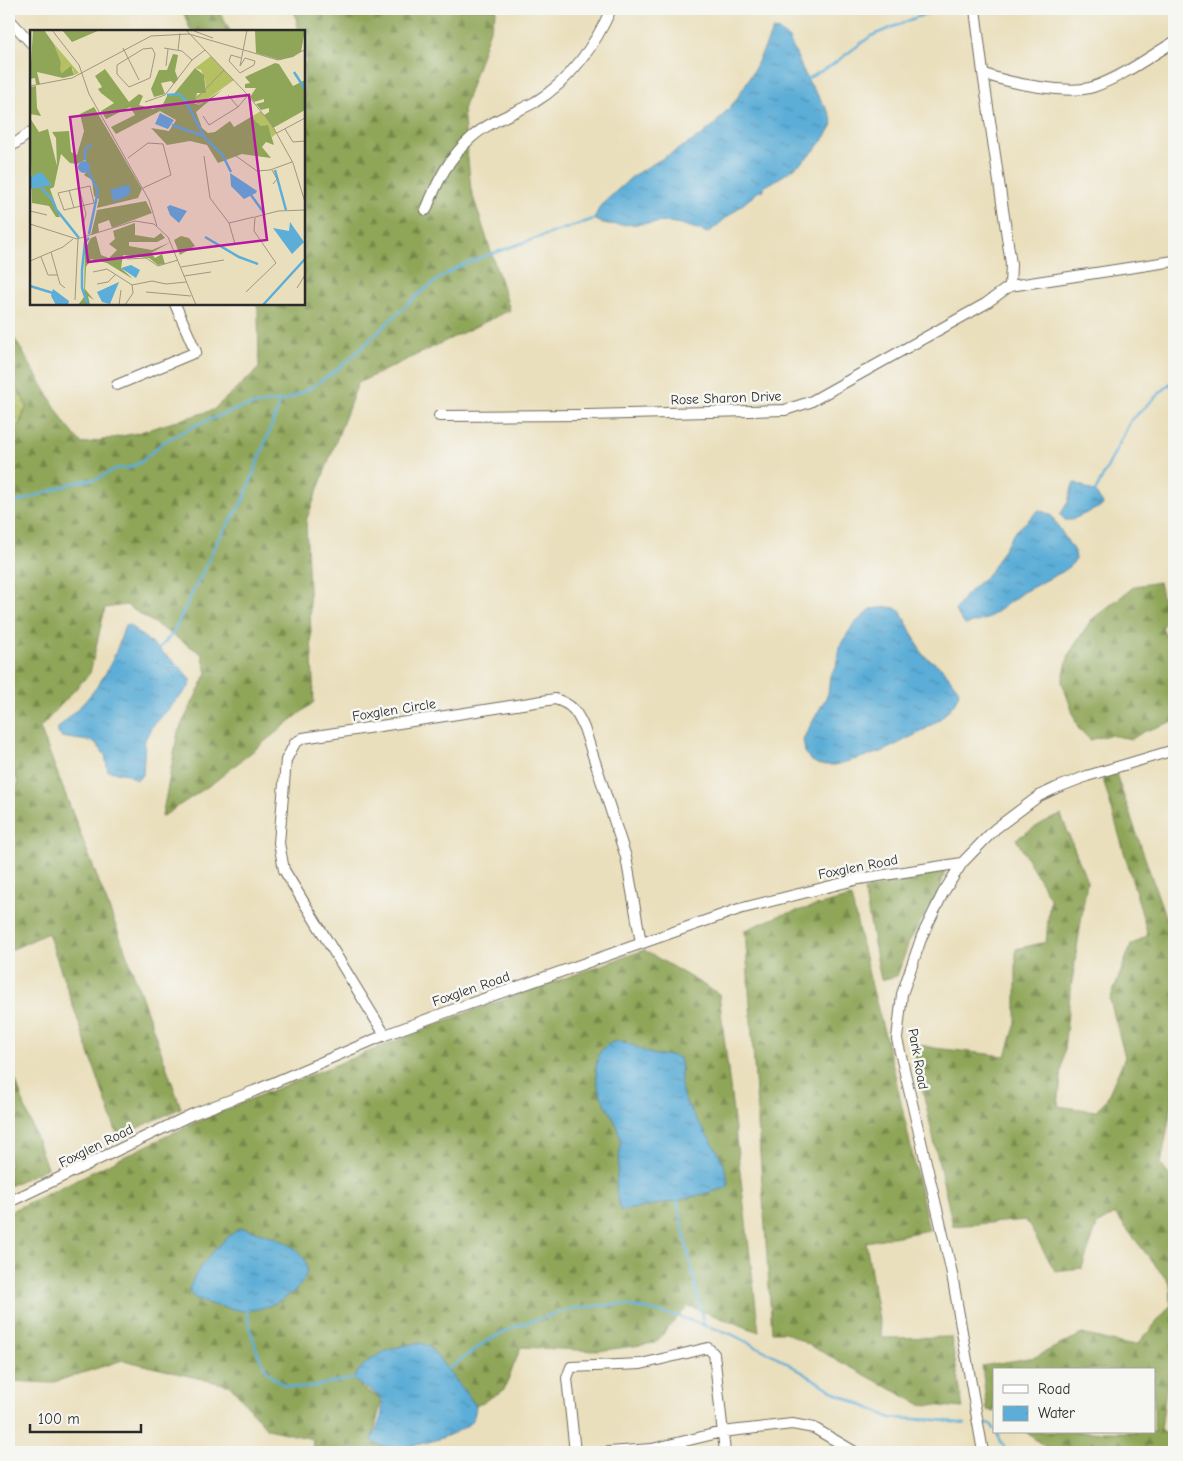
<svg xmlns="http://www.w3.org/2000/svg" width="1183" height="1461" viewBox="0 0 1183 1461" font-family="'Comic Neue',sans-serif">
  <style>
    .grass { fill: url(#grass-dots); stroke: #707646 }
    .forest { fill: url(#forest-firs); stroke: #5d6842 }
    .water { fill: url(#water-ripples); stroke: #446c81 }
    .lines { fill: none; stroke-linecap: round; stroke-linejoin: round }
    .stream { stroke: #5cadd7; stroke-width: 2.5 }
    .minor-casing { stroke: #6e6a5e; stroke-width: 12 }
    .minor { stroke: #fff; stroke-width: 10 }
    .labels { text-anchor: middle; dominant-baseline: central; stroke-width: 5; stroke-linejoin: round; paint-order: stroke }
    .street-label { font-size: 14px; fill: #2b2b2b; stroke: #f6f6f2 }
    .inset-river { fill: none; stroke: #5cadd7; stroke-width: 2.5 }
    .inset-road { fill: none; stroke: #9e9782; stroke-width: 1 }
    .view { fill: #b5179e; fill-opacity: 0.15; stroke: #b5179e; stroke-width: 2.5 }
    .inset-edge { fill: none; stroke: #2b2b2b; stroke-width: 2.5 }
  </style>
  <defs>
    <pattern id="grass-dots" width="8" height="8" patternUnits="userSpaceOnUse" patternTransform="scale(1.25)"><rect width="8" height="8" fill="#b4c062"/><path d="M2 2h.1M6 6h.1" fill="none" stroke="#939c51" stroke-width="1.8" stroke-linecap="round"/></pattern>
    <pattern id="forest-firs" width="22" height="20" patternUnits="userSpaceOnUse" patternTransform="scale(1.25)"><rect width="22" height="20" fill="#8fa658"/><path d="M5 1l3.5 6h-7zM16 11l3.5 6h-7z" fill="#758749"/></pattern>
    <pattern id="water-ripples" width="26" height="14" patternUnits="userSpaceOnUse" patternTransform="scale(1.25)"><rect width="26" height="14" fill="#5cadd7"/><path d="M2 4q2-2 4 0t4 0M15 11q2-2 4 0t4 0" fill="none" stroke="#4c8daf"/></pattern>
  </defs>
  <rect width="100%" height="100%" fill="#f6f6f2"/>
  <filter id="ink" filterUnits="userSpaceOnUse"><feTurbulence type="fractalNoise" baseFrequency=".02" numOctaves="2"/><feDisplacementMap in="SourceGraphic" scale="10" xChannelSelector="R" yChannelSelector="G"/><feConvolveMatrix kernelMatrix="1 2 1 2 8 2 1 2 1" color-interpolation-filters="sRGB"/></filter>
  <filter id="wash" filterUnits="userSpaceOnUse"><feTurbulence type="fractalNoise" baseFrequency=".0096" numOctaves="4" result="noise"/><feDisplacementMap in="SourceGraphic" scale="20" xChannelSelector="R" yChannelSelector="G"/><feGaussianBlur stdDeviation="1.12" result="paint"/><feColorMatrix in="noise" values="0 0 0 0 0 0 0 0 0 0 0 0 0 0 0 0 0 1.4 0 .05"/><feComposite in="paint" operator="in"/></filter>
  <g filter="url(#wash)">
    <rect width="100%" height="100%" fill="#eadfbc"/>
    <!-- grass -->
    <path class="grass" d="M9,375L27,406L18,427L9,439Z"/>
    <!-- forest -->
    <path class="forest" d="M182,9H218L230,31H191Z
      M294,9H497L463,110L471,190L510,310L358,383L306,521L314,702L213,783L162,817L178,732L207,673L202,654L126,605L105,608L90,673L40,728L127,955L181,1108L118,1137L48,933L9,951V806L18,783L9,759V439L18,427L27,406L9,375V329L64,422L82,444L137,433L213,410L259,368L258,309L256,304H304V64L306,61L304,31H299Z
      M1159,582L1167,618L1162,627L1166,637L1174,636V721L1143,732L1132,739L1109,735L1090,740L1078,728L1062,682L1069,654L1091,620L1135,586Z
      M1114,768L1174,942V1092L1161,1165L1174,1181V1368L1168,1375L1161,1429L1174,1441V1452H1051L1026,1432H1154V1370H994V1411L987,1410L982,1366L1035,1357L1082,1334L1124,1344H1138L1171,1305L1170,1284L1115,1214L1097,1225L1082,1268L1055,1271L1026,1220L953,1226L912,1043L934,1048L1006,1056L1016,1023V949L1046,942L1050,898L1016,839L1044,822L1061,815L1087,881L1070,995L1058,1106L1095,1111L1106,1100L1125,1057L1110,1000L1131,945L1148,935L1101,772Z
      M945,871L940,888L909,942L897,976L881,980L864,890Z
      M851,897L871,983L893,1066L929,1230L866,1242L882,1338L951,1337L963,1408L919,1404L785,1332H772L745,930L781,915Z
      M644,950L719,994L759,1332L688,1306L655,1343L598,1351L521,1347L504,1390L476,1406L429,1346L360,1387L382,1399L372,1440L384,1447L382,1452H312L313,1439L267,1429L231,1386L123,1360L51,1383L9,1381V1212L194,1123L258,1096L455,1017Z
      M9,1062L47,1168L9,1186Z"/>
    <!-- water -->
    <path class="water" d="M773,30L780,31L789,39L807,79L830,114L833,124C819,153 791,172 764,187L763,191H759L708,233C697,229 686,225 675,223C652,220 611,231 594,219L600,206L634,175L701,136L716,123L736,100L753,72Z
      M1076,483L1095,492L1103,504L1102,506L1071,520H1065L1060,515L1068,502L1073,484Z
      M1039,510L1051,515L1075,553L1076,560L1064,571L1023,592L987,619L965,625L955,611L966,595L990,572L1013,534Z
      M888,607L895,608L901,612L923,655L942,668L958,689L959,693L954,704L940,719L921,732L881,752L835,765H820L810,760L805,752L803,739L828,694L830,676L836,667L839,647L853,625L871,609Z
      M125,625H129L180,667L191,680L189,687L151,728L145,740L143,775L137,780L127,774L108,771L105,755L95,742L61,737L56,730C95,693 109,678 125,625Z
      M619,1041C632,1043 641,1051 652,1054C661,1057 670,1053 679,1058C683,1071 678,1086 685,1100C699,1129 726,1151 728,1185L726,1188L677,1201L621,1211C610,1186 622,1163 620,1138C618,1120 606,1109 600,1093C593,1072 593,1044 619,1041Z
      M240,1228C257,1230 301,1243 306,1263C313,1290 268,1310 246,1311C239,1311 230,1308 223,1307C210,1304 198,1303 189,1292C192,1270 222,1240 240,1228Z
      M420,1343L429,1346L476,1406C475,1412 475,1418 470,1423C455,1438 387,1458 372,1440C376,1428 390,1404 377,1395C369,1388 361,1388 354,1379C363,1356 397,1345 420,1343Z"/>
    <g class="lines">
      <!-- stream -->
      <path class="stream" d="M807,79L832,65L871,36L937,9
        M1095,492L1131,420L1174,380
        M9,505L76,482L97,479L117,468L126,469L141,462L163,442L196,425L242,407L277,401L280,402C349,378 387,311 448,273C462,263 481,258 497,252C529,240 562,230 594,219
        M159,649L173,633L217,542L244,499L280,403
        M677,1201L704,1326
        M246,1311C255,1345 262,1394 309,1387C324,1385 337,1380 354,1379
        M448,1369L490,1339L519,1325L575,1308L621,1304L677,1316L731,1334L777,1357L838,1394L891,1418L938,1420L965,1424
        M985,1424L992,1425L994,1429
        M996,1432L1007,1452"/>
    </g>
  </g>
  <g filter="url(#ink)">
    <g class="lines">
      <!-- minor casing -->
      <g class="minor-casing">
        <path id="minor" d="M975,9L983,73C1006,83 1070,95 1093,87C1122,77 1149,57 1174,42
          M9,19L31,43
          M983,73L1011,264L1010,286
          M9,148L31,132
          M426,210C437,182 449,157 472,137C490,121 515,113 535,102C569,82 596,44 611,9
          M117,385L196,352L175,304
          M439,416L588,415L785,410L810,402L985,304L1010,286L1174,261
          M385,1035L284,870L279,843L286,760L295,743L303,738L555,699C572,704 577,712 584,728L626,857L641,943
          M9,1202L193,1114L254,1091L385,1035L452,1010L739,909L859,879L962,863
          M575,1452L567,1378L571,1367L641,1364L708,1348L714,1354L715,1362L725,1452
          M609,1452L652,1449L722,1432L792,1424L814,1428L855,1452
          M983,1452L951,1269L897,1039L902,994L922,936L943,893L962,863L995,829L1039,796L1056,788L1087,776L1174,750"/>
      </g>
      <!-- minor -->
      <use href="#minor" class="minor"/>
    </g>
  </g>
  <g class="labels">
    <!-- street labels -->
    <g class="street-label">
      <text transform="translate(726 398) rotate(-2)">Rose Sharon Drive</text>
      <text transform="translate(394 710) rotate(-9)">Foxglen Circle</text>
      <text transform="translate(858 867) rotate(-11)">Foxglen Road</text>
      <text transform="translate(471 989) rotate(-19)">Foxglen Road</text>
      <text transform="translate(918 1059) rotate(80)">Park Road</text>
      <text transform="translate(96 1146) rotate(-26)">Foxglen Road</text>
    </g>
  </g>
  <!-- overview -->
  <g transform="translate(30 30)">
    <rect width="275" height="275" fill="#eadfbc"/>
    <path d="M24,14L49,43L44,45L43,39L32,43L29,40L31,32ZM181,26L204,50L169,75L164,72V67L176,60L175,49L171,40L165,38ZM231,81L247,103L242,107L238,96H231L221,87Z" fill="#b4c062"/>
    <path d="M3,0H14L24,14L31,32L30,40L32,43L41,36L44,45L33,48L7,42L10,54H6L5,48L0,49ZM32,0H70L42,12ZM275,0L271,22L263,27L250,30L226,23L225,1ZM143,24L148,25L145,41L148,49L144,54L141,51L131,53L135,64L124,67L121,59L129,40H137ZM245,33L249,34L263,56L275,50V80L243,98L234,85L239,82V78L231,80L226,74L234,72V69L224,72L220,67L226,58H215V54L220,53L215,47ZM165,38L174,45L176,63H167L164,73L169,75L192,60L166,82L172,98L178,103L185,102L200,91L204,97L221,87L231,96L238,95L244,115L236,112L232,117L241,128L212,124L188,133L177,115L160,111L137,115L121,98L139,101L146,90L130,81L86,104L81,97L105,85L100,77L76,89L71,81L84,73L71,63L68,59L72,57L65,46L75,39L99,72L109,64L113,66L109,75L123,79L133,74L138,64L143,65ZM6,56L7,78L11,86L0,84V57ZM64,77L112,159L108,168L67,178L69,169L64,166L62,150L54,145L60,138L55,130L47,134L40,133L31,124L24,157L20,159L30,187H26L19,176L2,173L0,88L9,102L18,99L27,136L26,108L22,102L39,101L41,122L47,125L54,101L50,84ZM116,171L122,183L82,198L79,190L68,194L69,202L61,205L67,180ZM105,193V205L124,208L131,203L135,208L127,212H99V216L122,220L141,212L121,223L125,228L132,224L135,234L128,235L119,228L93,225L91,238L103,249L77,233L61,229L56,237L55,259L64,270L58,266L60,275H48L54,267L55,219L61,208L66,206L71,225L79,228L87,220L79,214L85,209L83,201ZM151,206L159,208L165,216L150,225L144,210Z" fill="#8fa658"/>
    <path d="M130,83L144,90L138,99L125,94ZM48 137a6 6 0 1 1 12 0a6 6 0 1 1-12 0ZM11,142L22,155L0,159V147ZM200,143L227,161L226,163L214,169L201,156ZM97,155L101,157L99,165L84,172L80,160ZM140,175L157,181L149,193L140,185L137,177ZM260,192L274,212L262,224L243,198L259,201ZM101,235L110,240L106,248L91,238ZM89,252L80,274L72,272L67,262ZM23,259L39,271L38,275H26L21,266Z" fill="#5cadd7"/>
    <path class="inset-river" d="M264,42L275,59M137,65L149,64L155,70L175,108L192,124L201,142M142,95L174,106M55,130V119L62,115M245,140L256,180M58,141L68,161L59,204M11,158L22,169L26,179L49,208M221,165L234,183M175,207L209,227L228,234M0,256L23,263M58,275L52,258V240L55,212L59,208M233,275L275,229"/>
    <path class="inset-road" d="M22,0L49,35L59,64L119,170L127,196M156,0L215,62L242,95L263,133L275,172M164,1L183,8M93,18L109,50M122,18L125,24L120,48L99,57L87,44V35L113,19ZM134,18L152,21L162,30M148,20L150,3M211,28L201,25L199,31L210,43L224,35L225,31L215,28M215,28L210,36L217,0M136,36L138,19M0,56L42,48L121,6L159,4L248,30L275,20M198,65L208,77M165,70L194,40M115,72L135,65L162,30L175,20M173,86L179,95L208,77L218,65M255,99L263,112L275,111M247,103L275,88M199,121L227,141L240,140L262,132M174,126L180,168L199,193L205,214M98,128L118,113L133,114L141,145L113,158M242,140L247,149L243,154M60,156L64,173L34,180L28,163ZM49,158L56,184L53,195L56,208M39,160L44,178M0,181L17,185M199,193L224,187M0,194L47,209L105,191L124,194L138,207L166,275M21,222L30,254L35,258M11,227L18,245H28M97,229L116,228L128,236L148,230M0,231L33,217L43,209M151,237L194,230M63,242L77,239L102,255L103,263L95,275M154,246L181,242M67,254L78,252L86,244M102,255L122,251L136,254L156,252M267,258L275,245M116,262L161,266M216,262L246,233L224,201L225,187L248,181L275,180M45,270L48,209M89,275L91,260"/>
    <path class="view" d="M219,65L237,210L58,232L40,87Z"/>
    <rect width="275" height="275" class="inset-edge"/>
  </g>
  <!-- margin -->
  <rect width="1183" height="1461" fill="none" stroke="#f6f6f2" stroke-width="30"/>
  <!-- legend -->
  <rect x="993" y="1368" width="162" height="65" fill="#f6f6f2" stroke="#a5a5a2"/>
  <rect x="1003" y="1385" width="25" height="8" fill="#ffffff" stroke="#a5a5a2"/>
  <text x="1038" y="1394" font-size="15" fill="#2b2b2b">Road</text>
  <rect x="1003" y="1406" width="25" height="15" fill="url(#water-ripples)" stroke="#a5a5a2"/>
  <text x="1038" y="1418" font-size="15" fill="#2b2b2b">Water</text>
  <!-- scale -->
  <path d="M30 1424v8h111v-8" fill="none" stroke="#2b2b2b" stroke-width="2.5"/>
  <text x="38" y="1424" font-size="15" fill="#2b2b2b" stroke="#f6f6f2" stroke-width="4" paint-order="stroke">100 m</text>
</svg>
